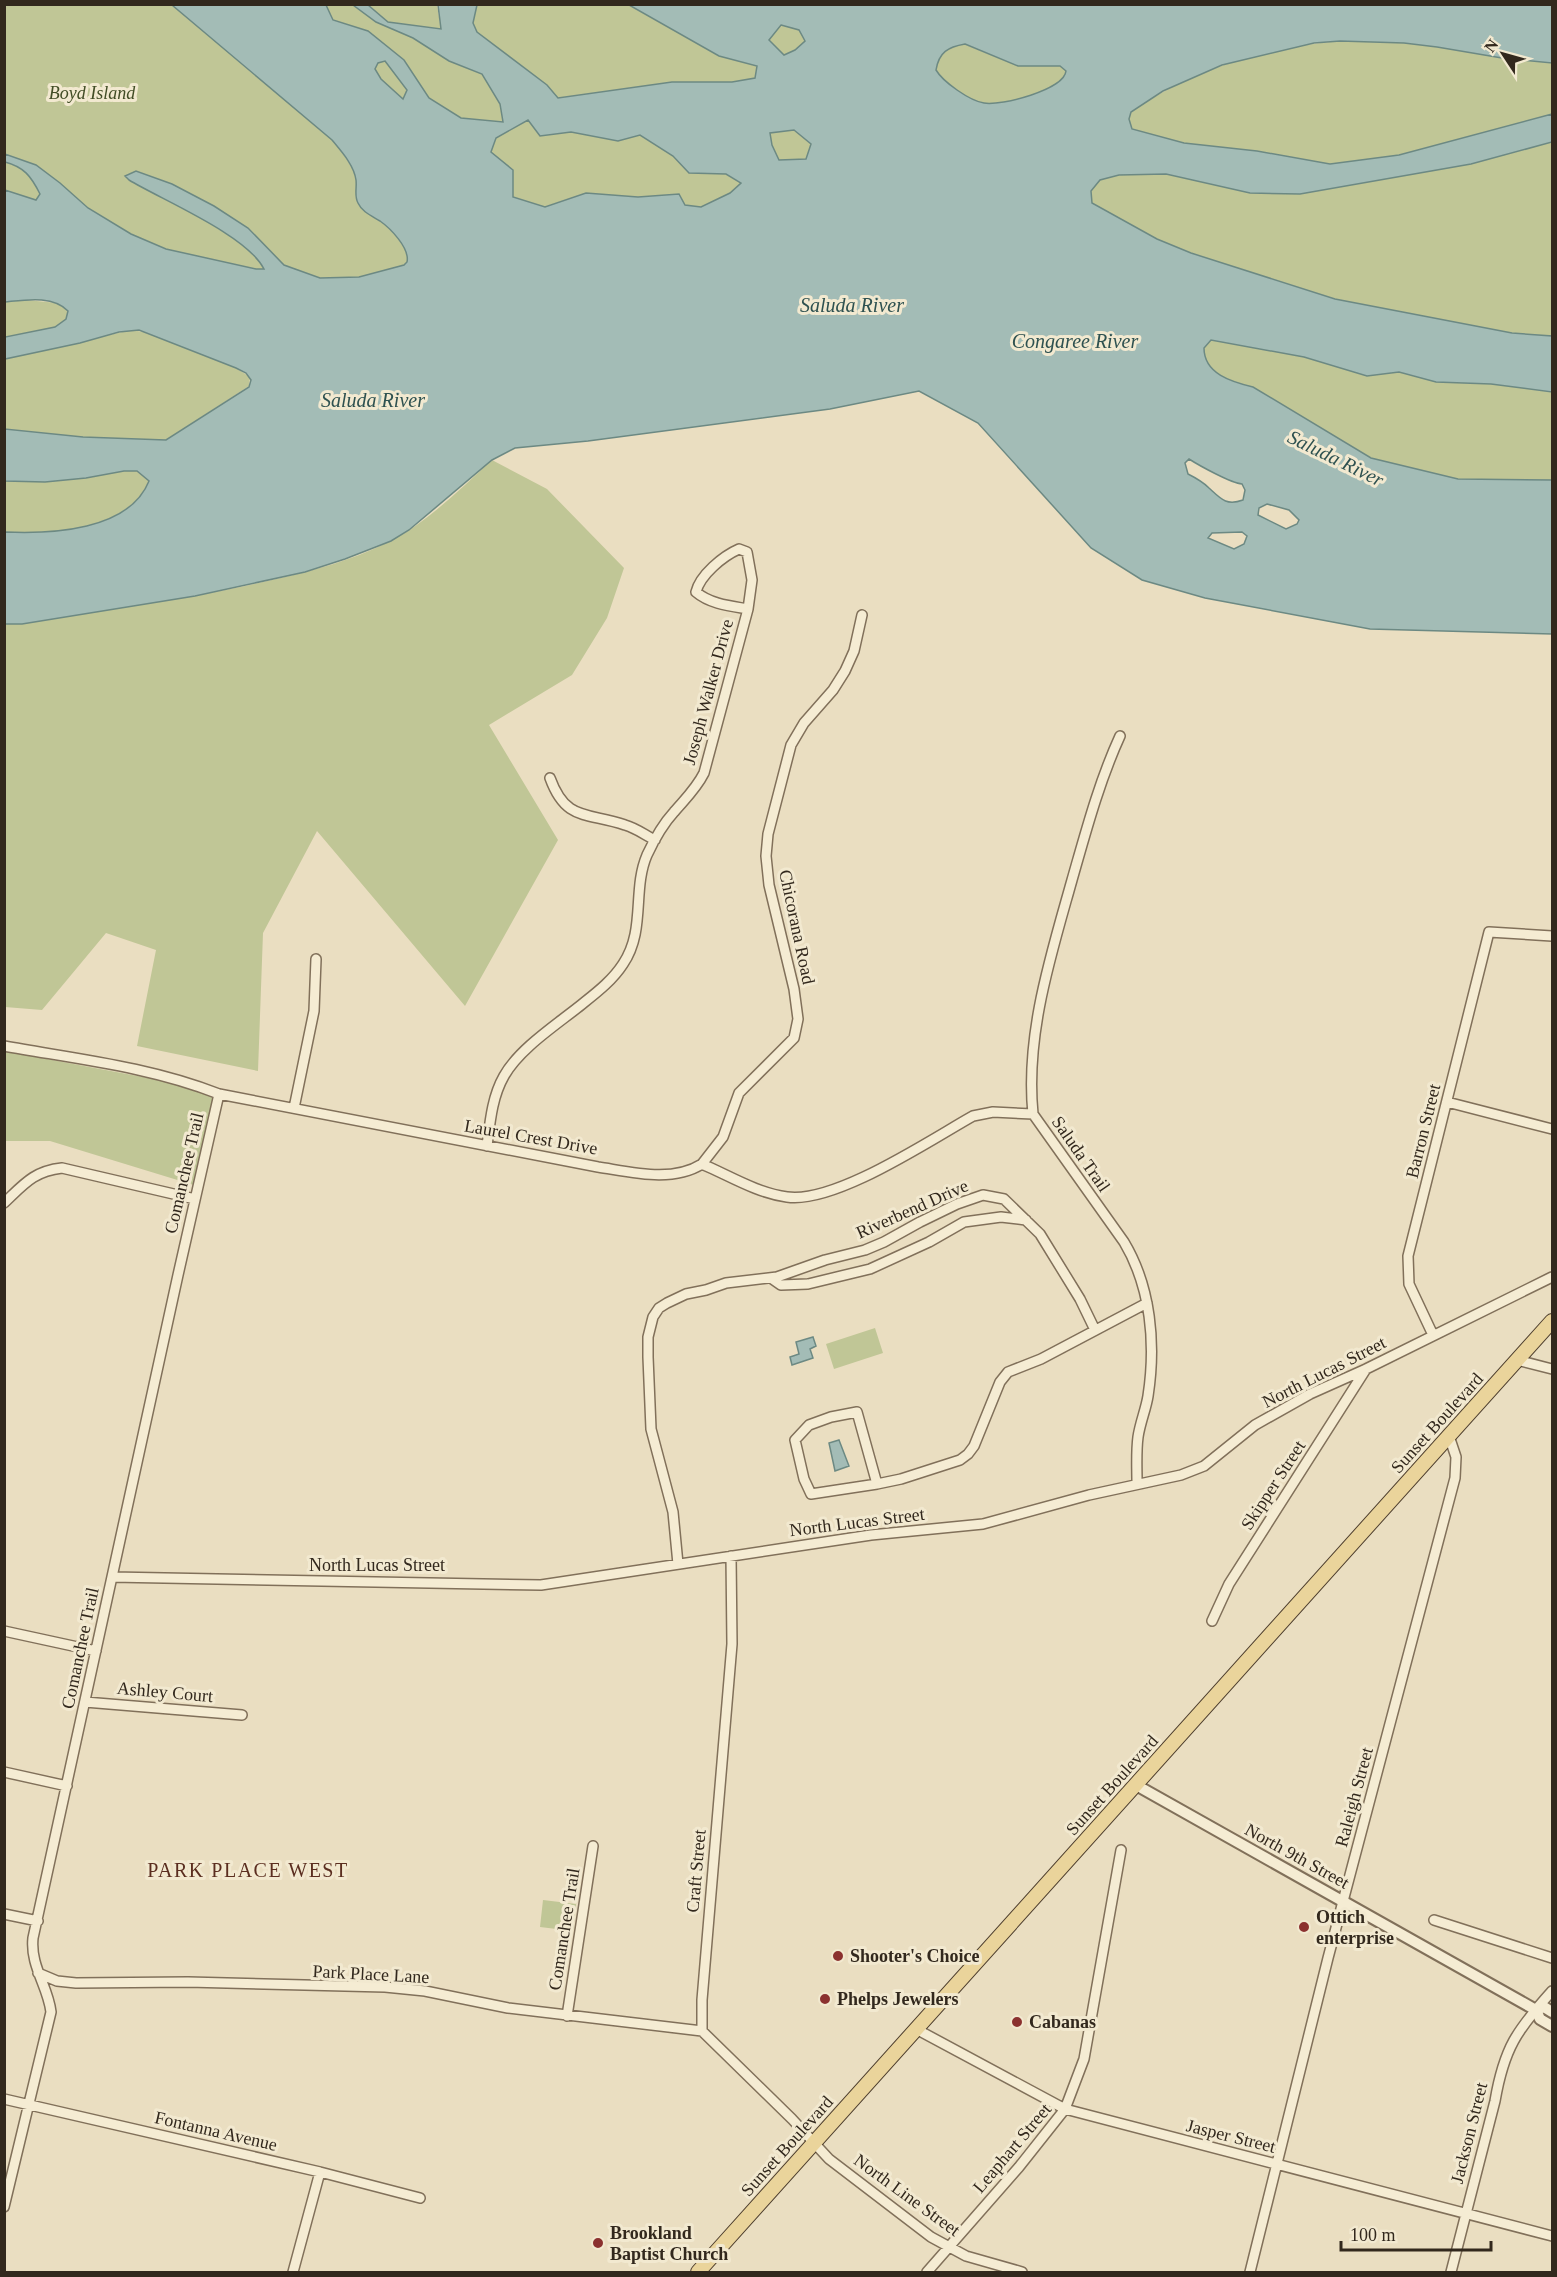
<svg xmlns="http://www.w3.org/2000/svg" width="1557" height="2277" viewBox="0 0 1557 2277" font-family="Georgia,serif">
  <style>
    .green { fill: #c0c696 }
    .water { fill: #a3bcb6; stroke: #6c8983; stroke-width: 1.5; fill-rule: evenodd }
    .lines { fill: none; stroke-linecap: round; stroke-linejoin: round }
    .minor-casing { stroke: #81705a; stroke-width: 12 }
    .tertiary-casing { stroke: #81705a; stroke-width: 14 }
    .primary-casing { stroke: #4f3f2e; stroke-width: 16 }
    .minor { stroke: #f5ecd3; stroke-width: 9 }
    .tertiary { stroke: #f5ecd3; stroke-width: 10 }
    .primary { stroke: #ead49b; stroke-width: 14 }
    .poi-dot { fill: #8b312f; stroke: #f2e9d0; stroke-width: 2 }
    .labels { text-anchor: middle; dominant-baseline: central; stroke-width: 6; stroke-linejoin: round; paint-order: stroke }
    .park-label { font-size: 18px; font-style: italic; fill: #424d26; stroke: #f2e9d0 }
    .street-label { font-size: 18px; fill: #32281d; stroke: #f2e9d0 }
    .poi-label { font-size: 18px; font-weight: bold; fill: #32281d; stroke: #f2e9d0; text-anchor: start }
    .water-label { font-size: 20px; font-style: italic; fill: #2e5150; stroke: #f2e9d0 }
    .neighbourhood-label { font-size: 20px; letter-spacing: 1.5px; fill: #5b2e20; stroke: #f2e9d0 }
  </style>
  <rect width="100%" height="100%" fill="#eadec1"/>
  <!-- green -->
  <path class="green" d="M5,5H172L332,140C340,150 350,162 355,175C358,187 358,199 365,210C368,215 375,217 380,221C390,228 410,249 407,262L404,265L359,277L320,278L284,265L248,228L214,206L172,184L136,171L129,180C163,200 247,235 264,269H256L166,249L131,234L88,208L60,183L36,165L5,154Z
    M326,5H353L376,22L413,38L449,61L482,74L500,104L504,122L461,118L429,98L404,60L368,31L333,20Z
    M368,5H437L441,29L388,22Z
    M477,5H629L719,56L757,66L755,78L732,82H672L557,98L547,85L477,32L473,23Z
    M781,25L799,30L805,41L795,50L783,55L769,40Z
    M1340,41L1404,43L1437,47L1502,58L1552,63V114L1399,155L1330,164L1257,151L1184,143L1132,129C1130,123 1127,117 1132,111C1136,106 1145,102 1151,99C1207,65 1275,46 1340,41Z
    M964,44L1018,66H1060L1066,71C1064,90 1002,106 984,103C969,101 943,82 936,70C939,52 947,47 964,44Z
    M385,60L407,90L403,99L381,79L375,69L378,63Z
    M528,120L540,136L571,132L618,141L640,135L673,156L689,173L726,174L741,183L730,193L701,207L685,205L678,194L638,197L586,193L544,207L513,197L491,152L496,138Z
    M794,130L811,144L806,160H779L772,145L770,133Z
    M1552,142V336L1512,333L1335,299L1191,253L1157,239L1092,203L1091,191L1100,180L1119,175L1166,174L1223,187L1300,194L1471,164Z
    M4,162C21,166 40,178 40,198L37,200L32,199L5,190Z
    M26,300L58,303L68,311L67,319L55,327L5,337L4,302Z
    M131,330L150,333L236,368L250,377L249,386L166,440L83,437L5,429V359Z
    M1211,340L1305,357L1367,376L1399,372L1436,382L1491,384L1552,392V480L1458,479L1371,458L1253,387C1232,382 1204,374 1204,348Z
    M492,460L547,489L624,568L607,618L572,675L489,725L558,840L465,1006L317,831L263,933L258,1071L137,1046L156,950L106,933L42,1010L5,1007L4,624H22C96,611 171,601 245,586C295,575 347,564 392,540C429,521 461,488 492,460Z
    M123,471H137L149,480C129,531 51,534 5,532V481C45,482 83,479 123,471Z
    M4,1051L223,1092L197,1186L50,1141H5Z
    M875,1328L883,1353L834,1369L826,1344Z
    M543,1900L576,1904L573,1931L540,1927Z"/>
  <!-- water -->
  <path class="water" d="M172,5H326L333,20L368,31L404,60L429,98L461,118L503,122L500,104L482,74L449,61L413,38L376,22L353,5H368L388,22L441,29L438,5H477L473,23L477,32L547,85L558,98L672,82H732L755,78L757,66L719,56L629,5H1552V63L1502,58L1437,47L1404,43L1340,41L1314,43L1222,65L1163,91L1131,112L1129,119L1132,129L1184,143L1257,151L1330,164L1399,155L1552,114V142L1471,164L1300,194L1250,193L1166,174L1119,175L1100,180L1091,191L1092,203L1157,239L1191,253L1335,299L1512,333L1552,336V392L1491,384L1436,382L1399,372L1367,376L1304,357L1211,340L1204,348C1204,374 1232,382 1253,387L1371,458L1458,479L1552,480V634L1370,629L1205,598L1142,580L1091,548L978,423L919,391L830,409L588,441L515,448L492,460L409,530L391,541L345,559L305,572L195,596L22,624H5V532C51,534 129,531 149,481L137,471H124L86,478L45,482L5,481V429L83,437L166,440L249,387L251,380L246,373L236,368L139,330L119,332L80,343L5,359V337L55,327L66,319L68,311C53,295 25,300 5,302V190L36,200L40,194C31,176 24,167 5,162V154L36,165L60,183L88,208L131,234L166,249L256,269H264C247,235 162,200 129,180L125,176L136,171L172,184L214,206L248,228L284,265L320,278L359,277L404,265L407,262C410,248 390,228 380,221C372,216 362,212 358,203C354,196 357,188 356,180C354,165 341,151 332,140ZM781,25L799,30L805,41L795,50L784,55L769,40ZM965,44L1018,66H1060L1066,71C1064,90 1001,106 984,103C970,101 943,82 936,70C939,52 948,47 965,44ZM385,61L407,90L403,99L381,79L375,69L378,63ZM528,120L540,136L571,132L618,141L640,135L673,156L689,173L726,174L741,183L730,193L701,207L685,205L679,194L638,197L586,193L545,207L513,197V170L491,152L496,138ZM794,130L811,144L806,159L779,160L772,145L770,133ZM1189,459C1200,466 1231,483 1242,484L1245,490L1243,500C1226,506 1221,499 1209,488C1203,482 1196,478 1188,474L1185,463ZM1267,504L1289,510L1299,520L1297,524L1286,529L1258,515L1259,508ZM1242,532L1247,536L1244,544L1234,549L1208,538L1212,533Z
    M813,1337L816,1346L810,1349L813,1358L792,1365L790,1357L799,1354L796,1342Z
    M839,1440L849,1466L835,1471L829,1443Z"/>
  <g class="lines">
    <!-- minor casing -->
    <g class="minor-casing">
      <path id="minor" d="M739,549L747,552L752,580L748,609C730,606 710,604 696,592C700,575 723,556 739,549Z
        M1120,736C1099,782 1086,831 1072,880C1051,955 1025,1035 1033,1114L1124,1242C1151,1287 1156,1344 1148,1396C1146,1409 1140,1423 1138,1437C1136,1452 1137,1468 1137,1483
        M550,778C566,822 587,812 625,825C636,828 645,835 655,840
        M4,1046C77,1059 151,1067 219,1094L598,1167C631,1172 672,1183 702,1164C730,1176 757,1193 787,1197C835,1204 930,1140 973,1116L993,1112L1033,1114
        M1447,1102L1552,1129
        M294,1108L314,1011L316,959
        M487,1146C490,1122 492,1097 504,1076C519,1049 556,1025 581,1005C596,993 612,981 623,964C646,930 632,890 647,855C654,840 663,824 674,812C685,799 696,789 704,773L748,609
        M702,1164L723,1137L739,1093L794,1038L798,1019L794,989L769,885L766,856L768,834L791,745L804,723L833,690L845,671L854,651L862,615
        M4,1203C24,1184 34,1171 62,1168L195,1199
        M771,1278L781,1285L808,1284L870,1269L929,1242L964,1222L1001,1217L1026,1220
        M1433,1335L1409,1284L1408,1256L1489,932L1552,936
        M1517,1360L1552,1369
        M857,1412L877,1484L811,1494L804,1479L795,1440L809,1425L831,1417Z
        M877,1484L901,1479L960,1460L968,1454L974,1446L1000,1382L1008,1372L1041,1359L1147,1303
        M731,1556L732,1644L702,2000V2031L792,2119L829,2159L931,2237L966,2256L1022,2272
        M678,1564L673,1512L651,1429L648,1357V1337L653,1317L659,1308L667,1303L686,1294L706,1290L726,1283L777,1277L825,1260L865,1250L884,1242L920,1222L957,1204L983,1195L1004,1199L1040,1234L1080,1299L1095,1330
        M112,1577L541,1585L871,1535L983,1524L1089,1495L1181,1475L1204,1466L1255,1425L1310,1394L1366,1369L1552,1277
        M1212,1621L1229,1584L1366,1369
        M4,1631L96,1651
        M85,1702L242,1715
        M4,1772L67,1786
        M4,1914L38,1921
        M1434,1920L1552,1958
        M38,1973L57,1981L76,1983L188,1982L385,1987L425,1991L508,2008L702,2031
        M567,2016L593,1846
        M916,2029L1065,2109L1552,2236
        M4,2099L320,2172L420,2198
        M4,2207L51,2012C48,1986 30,1966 33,1938L178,1275L219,1094
        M293,2272L320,2172
        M927,2272L1019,2167L1065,2109L1084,2059L1121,1850
        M1250,2272L1328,1958L1455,1478L1456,1457L1449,1436
        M1451,2272L1495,2101C1504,2048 1517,2030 1552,1991"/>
    </g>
    <!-- tertiary casing -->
    <g class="tertiary-casing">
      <path id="tertiary" d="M1136,1785L1536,2010L1540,2019L1552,2026
        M1536,2010L1544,2007L1552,2012"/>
    </g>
    <!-- primary casing -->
    <g class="primary-casing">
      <path id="primary" d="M698,2272L1552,1321"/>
    </g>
    <!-- minor -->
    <use href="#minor" class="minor"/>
    <!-- tertiary -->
    <use href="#tertiary" class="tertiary"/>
    <!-- primary -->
    <use href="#primary" class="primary"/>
  </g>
  <!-- markers -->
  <g class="poi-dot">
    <circle cx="1304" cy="1927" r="6"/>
    <circle cx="838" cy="1956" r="6"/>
    <circle cx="825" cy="1999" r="6"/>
    <circle cx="1017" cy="2022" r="6"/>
    <circle cx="598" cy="2243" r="6"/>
  </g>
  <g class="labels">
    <!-- park labels -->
    <g class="park-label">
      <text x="92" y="93">Boyd Island</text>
    </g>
    <!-- street labels -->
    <g class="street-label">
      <text transform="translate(708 692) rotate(-75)">Joseph Walker Drive</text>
      <text transform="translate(797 927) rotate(78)">Chicorana Road</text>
      <text transform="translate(1423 1131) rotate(-76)">Barron Street</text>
      <text transform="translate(531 1137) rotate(10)">Laurel Crest Drive</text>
      <text transform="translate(1081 1154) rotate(55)">Saluda Trail</text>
      <text transform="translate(184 1173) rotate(-77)">Comanchee Trail</text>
      <text transform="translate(912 1209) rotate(-24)">Riverbend Drive</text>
      <text transform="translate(1324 1372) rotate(-27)">North Lucas Street</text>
      <text transform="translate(1437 1423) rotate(-48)">Sunset Boulevard</text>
      <text transform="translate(1273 1485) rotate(-57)">Skipper Street</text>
      <text transform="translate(857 1522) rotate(-7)">North Lucas Street</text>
      <text x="377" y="1565">North Lucas Street</text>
      <text transform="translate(80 1648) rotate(-78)">Comanchee Trail</text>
      <text transform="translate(165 1692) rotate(5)">Ashley Court</text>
      <text transform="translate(1112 1785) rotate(-48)">Sunset Boulevard</text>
      <text transform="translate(1354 1797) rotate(-75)">Raleigh Street</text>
      <text transform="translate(1297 1856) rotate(29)">North 9th Street</text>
      <text transform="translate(696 1871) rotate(-85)">Craft Street</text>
      <text transform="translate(564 1929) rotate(-81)">Comanchee Trail</text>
      <text transform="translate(371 1974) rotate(3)">Park Place Lane</text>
      <text transform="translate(216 2131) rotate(13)">Fontanna Avenue</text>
      <text transform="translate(1469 2133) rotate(-76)">Jackson Street</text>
      <text transform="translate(1231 2136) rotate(14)">Jasper Street</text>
      <text transform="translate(787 2146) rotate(-48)">Sunset Boulevard</text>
      <text transform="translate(1012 2148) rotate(-50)">Leaphart Street</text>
      <text transform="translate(907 2195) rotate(36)">North Line Street</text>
    </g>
    <!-- poi labels -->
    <g class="poi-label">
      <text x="1316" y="1917">Ottich<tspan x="1316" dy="21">enterprise</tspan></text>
      <text x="850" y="1956">Shooter's Choice</text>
      <text x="837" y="1999">Phelps Jewelers</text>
      <text x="1029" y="2022">Cabanas</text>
      <text x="610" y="2233">Brookland<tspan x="610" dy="21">Baptist Church</tspan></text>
    </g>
    <!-- water labels -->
    <g class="water-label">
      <text x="852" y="305">Saluda River</text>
      <text x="1075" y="341">Congaree River</text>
      <text x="373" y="400">Saluda River</text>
      <text transform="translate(1336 458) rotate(26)">Saluda River</text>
    </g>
    <!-- neighbourhood labels -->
    <g class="neighbourhood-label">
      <text x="248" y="1870">PARK PLACE WEST</text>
    </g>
  </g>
  <!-- border -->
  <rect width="1557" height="2277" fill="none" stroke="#32281d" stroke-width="12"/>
  <!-- north arrow -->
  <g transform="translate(1503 54) rotate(306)" stroke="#f2e9d0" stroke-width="4.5" paint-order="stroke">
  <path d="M0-4.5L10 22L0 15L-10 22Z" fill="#32281d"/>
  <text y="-9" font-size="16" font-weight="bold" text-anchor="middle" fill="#32281d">N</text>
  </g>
  <!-- scale -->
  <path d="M1341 2241v9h150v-9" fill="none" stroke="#32281d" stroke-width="3"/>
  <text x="1350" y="2241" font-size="18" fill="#32281d" stroke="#f2e9d0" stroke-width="4.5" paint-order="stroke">100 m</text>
</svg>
